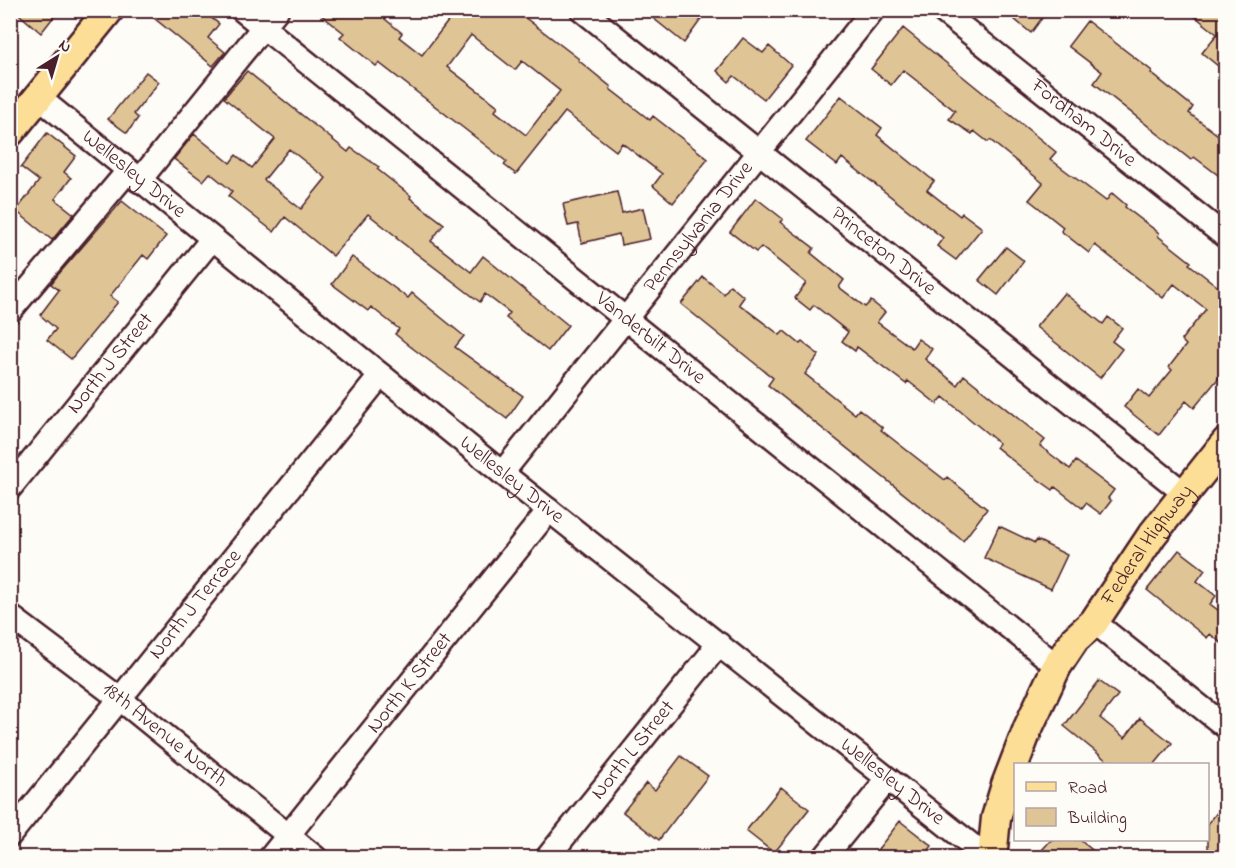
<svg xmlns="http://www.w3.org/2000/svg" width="1236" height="868" viewBox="0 0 1236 868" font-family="'Indie Flower',sans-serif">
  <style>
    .building { fill: #dfc595; stroke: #4a1f2b; stroke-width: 1.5; fill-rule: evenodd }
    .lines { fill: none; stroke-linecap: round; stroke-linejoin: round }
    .minor-casing { stroke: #4a1f2b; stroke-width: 27 }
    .major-casing { stroke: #4a1f2b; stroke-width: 33 }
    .minor { stroke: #fdfcf7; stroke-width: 22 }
    .major { stroke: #fcde96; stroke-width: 28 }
    .labels { text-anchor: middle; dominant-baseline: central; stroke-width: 5; stroke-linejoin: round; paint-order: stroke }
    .street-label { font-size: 21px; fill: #4a1f2b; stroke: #fdfcf7 }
  </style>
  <rect width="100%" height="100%" fill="#fdfcf7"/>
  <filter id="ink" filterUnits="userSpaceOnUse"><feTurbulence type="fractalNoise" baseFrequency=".0167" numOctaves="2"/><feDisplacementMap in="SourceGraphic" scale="12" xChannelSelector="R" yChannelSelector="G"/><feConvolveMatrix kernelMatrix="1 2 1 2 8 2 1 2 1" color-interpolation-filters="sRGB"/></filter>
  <g filter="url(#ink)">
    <!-- building -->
    <path class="building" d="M14,10H59L41,33Z
      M144,10H201L219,24L208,38L225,52L213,66Z
      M315,10H374L402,33L399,37L422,55L449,20L437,10H515L579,59L578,60L611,87L610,89L650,120L653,116L708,159L673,203L653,186L662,174L622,143L616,151L565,112L516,174L504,165L507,162L475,137L379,63L376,66L340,37L344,33ZM471,35L515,70L522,61L560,91L526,135L495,111L498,106L447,67Z
      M643,10H708L684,43Z
      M1003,10H1048L1031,33Z
      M1187,10H1226V57L1218,66L1202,53L1217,34Z
      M1087,21L1152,71L1151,73L1193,107L1189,113L1226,141V181L1194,157L1191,160L1094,83L1102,72L1068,46Z
      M903,28L1056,152L1050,159L1106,201L1112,193L1126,205L1125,207L1159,233L1158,236L1191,262L1189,264L1226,293V369L1194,408L1186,401L1159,435L1124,407L1138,389L1149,398L1172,370L1169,367L1186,345L1181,340L1206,309L1174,284L1163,298L1095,245L1089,253L1061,231L1063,227L1029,200L1043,183L990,140L988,142L974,131L972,134L949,119L955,111L903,70L891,85L871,69Z
      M743,38L763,53L769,46L791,65L764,99L734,76L729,82L717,71Z
      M247,71L348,152L351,148L379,167L377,169L411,196L410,198L444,224L431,241L471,272L483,256L568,325L548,351L506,318L510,313L485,294L480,302L396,238L397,237L368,214L333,256L285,217L274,232L228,196L232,191L210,173L203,181L174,159L194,134L230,163L236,155L252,168L275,139L224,98ZM289,149L326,178L301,209L264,180Z
      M146,72L159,82L134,114L138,118L127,133L108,119Z
      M841,96L882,128L877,135L934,181L927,190L960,216L962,213L982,228L956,260L937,246L943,238L842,158L837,165L806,141Z
      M47,133L76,156L64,172L71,178L55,199L74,214L52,240L16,211L39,181L21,167Z
      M617,192L622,213L643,208L650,239L621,245L619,234L582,243L578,224L568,226L563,204Z
      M756,198L783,219L780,222L814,248L811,253L844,280L839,287L865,307L871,301L885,312L877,322L912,348L918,339L932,349L925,359L957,385L964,375L1045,440L1040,446L1070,469L1076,461L1114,490L1108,498L1111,501L1101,514L1086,503L1082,508L1055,487L1053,490L1022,468L996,447L999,443L943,397L937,404L908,381L906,384L857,347L855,351L842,341L848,332L814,305L810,310L795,298L806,283L761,247L756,252L730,232Z
      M122,201L166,236L148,259L143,255L110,296L118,302L71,359L47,340L56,329L40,315L59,290L51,284L57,276Z
      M1006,247L1024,261L998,295L979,280Z
      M352,257L408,298L412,293L432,310L464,336L455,347L523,396L507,419L411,347L395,334L399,329L371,307L368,311L332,284Z
      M703,277L724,294L730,285L744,297L739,304L780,335L784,331L800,344L802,342L819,355L805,374L855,414L859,409L883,428L881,430L945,480L947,477L987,509L963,541L768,385L773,378L681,304Z
      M1064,293L1103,324L1108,317L1122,328L1112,341L1122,349L1100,378L1036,327Z
      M999,526L1035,543L1037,540L1067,555L1051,589L984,558Z
      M1179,550L1205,570L1197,581L1216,596L1210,604L1226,616V647L1210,634L1207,638L1147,590Z
      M1099,681L1118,695L1100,718L1125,738L1140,718L1172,743L1154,765H1112L1064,726Z
      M681,756L708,776L659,840L623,812L646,783L655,790Z
      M781,787L809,809L774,853L746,831Z
      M1226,801V858H1220L1208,848V824Z
      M900,821L932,846L923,858H871Z
      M1051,840H1080L1102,858H1051L1042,850Z"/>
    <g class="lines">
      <!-- minor casing -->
      <g class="minor-casing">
        <g id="minor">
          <path id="s1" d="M242,10L1057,666"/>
          <path id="s2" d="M582,10L1184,493"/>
          <path id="s3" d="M941,10L1226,237"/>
          <path id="s4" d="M38,97L502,473L988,858"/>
          <path d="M139,181L277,10"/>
          <path d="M10,311L128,171"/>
          <path id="s5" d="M502,473L873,10"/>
          <path id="s6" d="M10,488L212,239"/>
          <path id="s7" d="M10,616L120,699L316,858"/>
          <path d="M1094,622L1226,727"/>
          <path id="s8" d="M10,835L381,375"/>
          <path id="s9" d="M270,858L549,510"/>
          <path id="s10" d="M547,858L719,644"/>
          <path d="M824,858L888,779"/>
        </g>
      </g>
      <!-- major casing -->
      <g class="major-casing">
        <g id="major">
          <path d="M10,132L109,10"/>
          <path id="s11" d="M992,858L996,818L1006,785L1028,728L1057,666L1075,639L1094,622L1152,535L1226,442"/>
        </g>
      </g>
      <!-- minor -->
      <use href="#minor" class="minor"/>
      <!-- major -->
      <use href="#major" class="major"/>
    </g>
  </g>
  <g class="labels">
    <!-- street labels -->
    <g class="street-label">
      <text stroke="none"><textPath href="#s3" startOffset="182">Fordham Drive</textPath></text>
      <text stroke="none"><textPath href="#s4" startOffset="123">Wellesley Drive</textPath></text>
      <text stroke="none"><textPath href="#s5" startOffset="315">Pennsylvania Drive</textPath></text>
      <text stroke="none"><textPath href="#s2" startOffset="386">Princeton Drive</textPath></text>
      <text stroke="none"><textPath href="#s1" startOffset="524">Vanderbilt Drive</textPath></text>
      <text stroke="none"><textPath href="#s6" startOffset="160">North J Street</textPath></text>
      <text stroke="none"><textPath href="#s4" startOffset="609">Wellesley Drive</textPath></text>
      <text stroke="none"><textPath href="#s11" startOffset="356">Federal Highway</textPath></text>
      <text stroke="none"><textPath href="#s8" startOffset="296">North J Terrace</textPath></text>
      <text stroke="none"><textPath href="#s9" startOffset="224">North K Street</textPath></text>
      <text stroke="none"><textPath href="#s7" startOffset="195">18th Avenue North</textPath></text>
      <text stroke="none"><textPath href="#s10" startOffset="138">North L Street</textPath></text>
      <text stroke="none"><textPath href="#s4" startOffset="1095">Wellesley Drive</textPath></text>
    </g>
  </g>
  <!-- margin -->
  <rect width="1236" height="868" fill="none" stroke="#fdfcf7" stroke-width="36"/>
  <rect x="18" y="18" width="1200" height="832" fill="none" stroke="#4a1f2b" stroke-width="2" filter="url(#ink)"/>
  <!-- legend -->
  <rect x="1014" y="763" width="195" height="78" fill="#fdfcf7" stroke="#b5a4a5" stroke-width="1.5"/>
  <rect x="1026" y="782" width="30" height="9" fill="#fcde96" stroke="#b5a4a5" stroke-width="1.5"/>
  <text x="1068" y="793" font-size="18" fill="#4a1f2b">Road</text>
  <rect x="1026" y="808" width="30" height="18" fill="#dfc595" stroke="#b5a4a5" stroke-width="1.5"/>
  <text x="1068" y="823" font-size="18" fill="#4a1f2b">Building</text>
  <!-- north arrow -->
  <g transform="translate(57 57) rotate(37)" stroke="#fdfcf7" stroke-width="4.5" paint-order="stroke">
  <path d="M0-4.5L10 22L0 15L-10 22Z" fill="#4a1f2b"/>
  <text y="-9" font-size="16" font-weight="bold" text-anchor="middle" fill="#4a1f2b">N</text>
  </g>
</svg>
